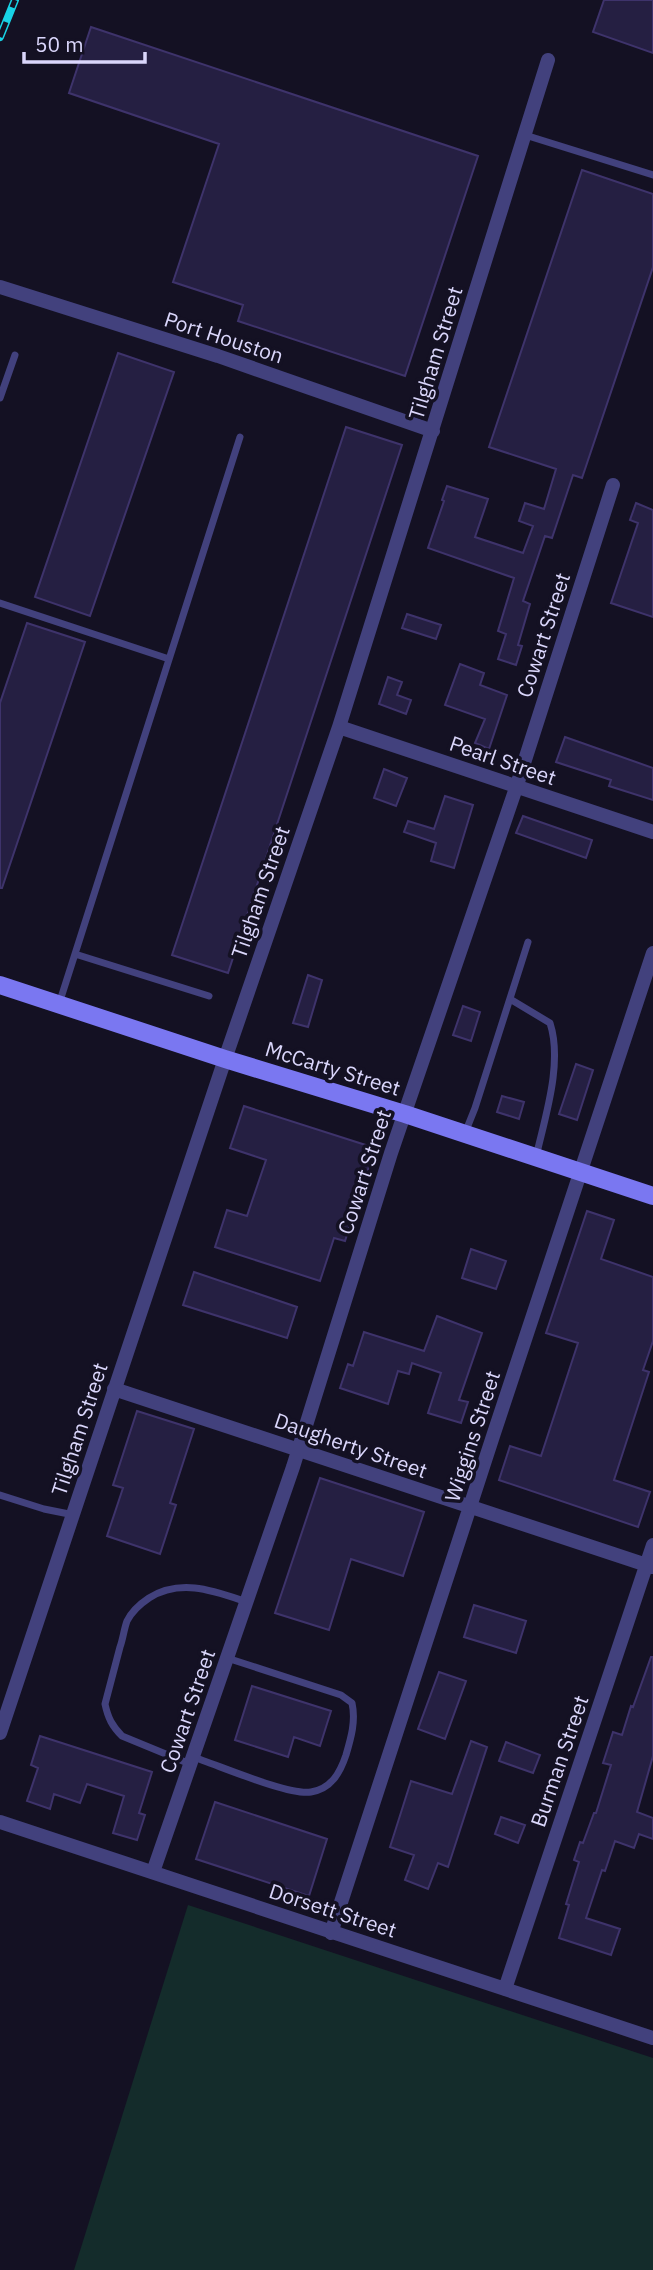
<svg xmlns="http://www.w3.org/2000/svg" width="653" height="2270" viewBox="0 0 653 2270" font-family="'IBM Plex Sans',sans-serif">
  <style>
    .green { fill: #142c2b }
    .building { fill: #251f42; stroke: #3e336b; stroke-width: 2 }
    .lines { fill: none; stroke-linecap: round; stroke-linejoin: round }
    .lane { stroke: #42417d; stroke-width: 7 }
    .street { stroke: #42417d; stroke-width: 14 }
    .secondary { stroke: #7a77f1; stroke-width: 18 }
    .rail-casing { stroke: #18d2e5; stroke-width: 8 }
    .rail { stroke: #141123; stroke-width: 5; stroke-dasharray: 16; stroke-linecap: butt }
    .labels { text-anchor: middle; dominant-baseline: central; stroke-width: 7; stroke-linejoin: round; paint-order: stroke }
    .street-label { font-size: 21px; fill: #dad6fb; stroke: #141123 }
  </style>
  <rect width="100%" height="100%" fill="#141123"/>
  <!-- green -->
  <path class="green" d="M188,1905L653,2058V2270H74Z"/>
  <!-- building -->
  <path class="building" d="M604,0H653V53L593,32Z
    M91,27L478,156L405,376L238,321L243,305L173,282L219,144L69,93Z
    M582,170L653,194V267L582,478L573,475L552,538L545,536L523,601L530,604L518,645L522,646L516,665L498,659L506,634L498,631L514,578L428,548L444,501L442,500L447,486L488,499L475,537L523,553L533,526L519,521L525,503L544,509L556,469L489,447Z
    M118,353L174,372L90,616L35,597Z
    M346,427L402,445L228,973L172,955Z
    M636,503L653,510V617L611,603L638,523L630,520Z
    M407,614L441,625L436,639L402,628Z
    M27,623L85,642L2,888H0V703Z
    M460,664L484,673L480,685L507,695L489,749L475,743L485,719L445,705Z
    M388,677L402,682L397,695L411,700L406,714L379,704Z
    M565,737L653,768V800L609,786L611,780L556,762Z
    M384,769L407,778L396,806L374,798Z
    M445,796L473,805L454,868L431,861L436,843L404,832L408,821L434,829Z
    M523,816L592,840L586,858L516,833Z
    M308,975L322,980L308,1027L293,1023Z
    M463,1006L480,1012L471,1041L453,1035Z
    M576,1064L593,1070L577,1120L559,1114Z
    M502,1096L524,1102L519,1119L497,1112Z
    M244,1106L375,1148L345,1241L334,1238L320,1281L215,1247L227,1210L247,1216L266,1160L230,1148Z
    M587,1211L614,1220L601,1259L653,1277V1341L643,1370L649,1372L614,1480L650,1492L638,1527L499,1480L510,1446L541,1456L578,1343L546,1333Z
    M471,1249L506,1261L496,1289L462,1278Z
    M194,1272L297,1307L287,1338L183,1305Z
    M437,1316L482,1333L459,1400L468,1402L461,1423L428,1413L441,1373L412,1363L409,1374L398,1371L388,1404L340,1388L348,1364L353,1366L364,1332L424,1351Z
    M137,1411L194,1429L170,1503L176,1505L160,1554L107,1536L123,1488L113,1485Z
    M320,1478L424,1512L403,1576L351,1559L329,1630L275,1613Z
    M474,1605L526,1621L516,1653L464,1637Z
    M651,1657H653V1756L637,1812L653,1818V1839L639,1834L634,1848L615,1841L605,1871L602,1870L586,1918L620,1929L611,1955L559,1938L569,1905L566,1904L579,1862L574,1860L580,1842L583,1843L594,1813H596L611,1765L603,1763L613,1732L622,1735L631,1706L633,1707Z
    M439,1672L466,1681L445,1739L418,1729Z
    M252,1686L331,1711L320,1746L294,1737L288,1757L235,1740Z
    M40,1736L152,1772L139,1813L145,1815L137,1840L113,1833L124,1796L87,1784L80,1803L54,1794L50,1809L27,1801L38,1768L31,1765Z
    M471,1741L487,1747L448,1867L438,1863L428,1889L405,1880L414,1855L390,1847L411,1781L452,1794Z
    M506,1742L540,1755L533,1773L499,1761Z
    M215,1802L327,1839L309,1896L196,1859Z
    M501,1817L525,1825L518,1843L495,1834Z"/>
  <g class="lines">
    <!-- lane -->
    <path class="lane" d="M525,135L653,175
      M0,398L15,355
      M0,603L169,659
      M75,954L209,996
      M510,999L550,1023C563,1063 545,1117 536,1157
      M59,1004L240,437
      M465,1133L475,1108L528,942
      M0,1495L44,1509L74,1515
      M193,1757C218,1765 289,1796 311,1792C331,1789 340,1773 346,1755C351,1738 356,1721 352,1703L341,1695L227,1658
      M190,1764L122,1736C112,1726 108,1718 105,1704C110,1685 115,1666 120,1647C123,1639 124,1629 127,1621C132,1611 140,1604 149,1598C181,1578 214,1591 247,1602"/>
    <!-- street -->
    <path class="street" d="M0,287L218,356L433,431
      M339,727L653,832
      M114,1389L653,1567
      M0,1733L225,1059L339,727L548,60
      M0,1822L653,2038
      M153,1872L293,1467L391,1153L516,788L613,485
      M331,1933C438,1606 543,1279 653,953
      M505,1989L653,1545"/>
    <!-- secondary -->
    <path class="secondary" d="M0,985L225,1059L405,1114L653,1196"/>
    <!-- rail casing -->
    <g class="rail-casing">
      <path id="rail" d="M0,37L15,0"/>
    </g>
    <!-- rail -->
    <use href="#rail" class="rail"/>
  </g>
  <g class="labels">
    <!-- street labels -->
    <g class="street-label">
      <text transform="translate(224 337) rotate(18)">Port Houston</text>
      <text transform="translate(435 353) rotate(-73)">Tilgham Street</text>
      <text transform="translate(543 635) rotate(-72)">Cowart Street</text>
      <text transform="translate(503 760) rotate(19)">Pearl Street</text>
      <text transform="translate(260 892) rotate(-71)">Tilgham Street</text>
      <text transform="translate(333 1068) rotate(17)">McCarty Street</text>
      <text transform="translate(364 1172) rotate(-72)">Cowart Street</text>
      <text transform="translate(79 1429) rotate(-72)">Tilgham Street</text>
      <text transform="translate(472 1436) rotate(-72)">Wiggins Street</text>
      <text transform="translate(351 1445) rotate(19)">Daugherty Street</text>
      <text transform="translate(187 1711) rotate(-71)">Cowart Street</text>
      <text transform="translate(559 1761) rotate(-71)">Burman Street</text>
      <text transform="translate(333 1910) rotate(18)">Dorsett Street</text>
    </g>
  </g>
  <!-- scale -->
  <path d="M24 52v10h121v-10" fill="none" stroke="#dad6fb" stroke-width="3.5"/>
  <text x="35" y="52" font-size="21" fill="#dad6fb" stroke="#141123" stroke-width="5" paint-order="stroke">50 m</text>
</svg>
